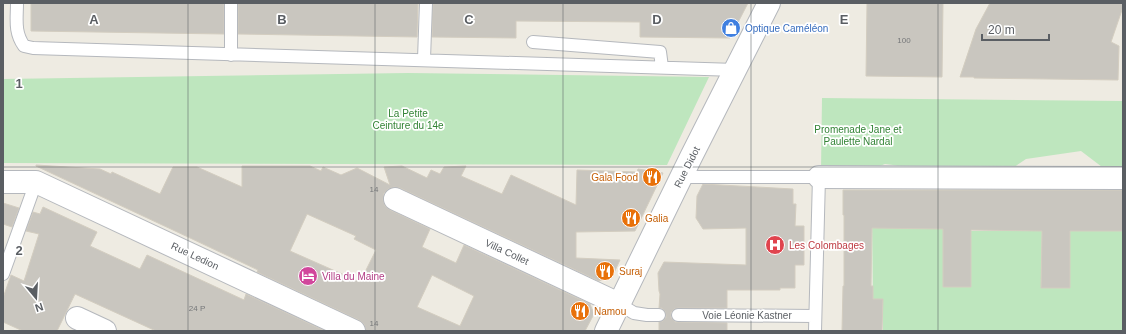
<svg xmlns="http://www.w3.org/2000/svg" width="1126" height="334" viewBox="0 0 1126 334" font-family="Helvetica,sans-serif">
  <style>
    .green { fill: #bee6be }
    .building { fill: #c9c6bf; stroke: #d3cdc0; fill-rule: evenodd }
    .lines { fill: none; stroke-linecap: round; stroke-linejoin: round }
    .service-casing { stroke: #b5b8bd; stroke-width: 14 }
    .minor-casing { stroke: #b5b8bd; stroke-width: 24 }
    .tertiary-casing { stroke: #b5b8bd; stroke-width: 24 }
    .service { stroke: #fff; stroke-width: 12 }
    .minor { stroke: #fff; stroke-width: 22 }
    .tertiary { stroke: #fff; stroke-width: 22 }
    .grid { fill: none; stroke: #5a5e63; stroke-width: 1; stroke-opacity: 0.55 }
    .labels { text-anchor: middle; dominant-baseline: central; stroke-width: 3.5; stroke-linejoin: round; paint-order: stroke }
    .number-label { font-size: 8px; fill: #76787a }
    .shop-label { font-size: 10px; fill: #366cbe; stroke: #fff; text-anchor: start }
    .park-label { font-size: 10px; fill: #328335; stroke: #fff }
    .street-label { font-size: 10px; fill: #5a5e63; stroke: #fff }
    .food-label { font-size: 10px; fill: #c56008; stroke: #fff; text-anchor: start }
    .health-label { font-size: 10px; fill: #be3a42; stroke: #fff; text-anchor: start }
    .hotel-label { font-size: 10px; fill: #b23c85; stroke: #fff; text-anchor: start }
    .grid-label { font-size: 13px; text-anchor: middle; font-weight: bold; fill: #5a5e63; stroke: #fff; stroke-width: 3.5; stroke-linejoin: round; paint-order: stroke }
  </style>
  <rect width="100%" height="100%" fill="#eeebe2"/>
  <!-- green -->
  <path class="green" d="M408,73L709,77L667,165L3,163V79Z
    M822,98L1123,101V169L1106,170L1081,151L1026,159L1007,172L921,171L893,165L885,164L864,172L821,170Z
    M872,215L943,229V287H971V231H1028L1042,227L1041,288H1070V228L1123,229V331H883V299H873Z"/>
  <!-- building -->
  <path class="building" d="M31,3H224V34L31,31Z
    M238,3H418L417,37L238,34Z
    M433,3H748L730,38L640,37V22L516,21V38L432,37Z
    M867,3H943L942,77L866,76Z
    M990,3H1123V7L1111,42L1119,46L1118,80L974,78V77H960L976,29Z
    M36,165L100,169L111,174L112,172L160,194L173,167H197L242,187V166H310L321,171L323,167L341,175L357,168L390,185L384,167L402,166L427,178L431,170L440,174L444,167L466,166L461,176L502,194L511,175L576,205L577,170L637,172L638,169L663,173L635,231L576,232V258L620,260L612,277L599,281L400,188L394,187L388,189L384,193L383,200L385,206L390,210L430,229L422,247L456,263L464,245L590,304L594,314L585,331H366L364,324L359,320L257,272L258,270L188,237L36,166ZM307,214L356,236L354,239L376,250L360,282L290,251ZM432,275L474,296L460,326L417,307Z
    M703,184L793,189V204H796L795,226H804V265H795V288H780V290H727V308H678L674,309L671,312V318L675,322H678L727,323V331H659V322L663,321L666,318V315L665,311L662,308H659L660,294L659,291L658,273L664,262L746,265V228L703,229L696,218L697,196Z
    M843,190H1123V231H1070V288H1041L1042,231L971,230V287H943V229L872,228L871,286H873V299H883L882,331H842L843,286H844V215H843Z
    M3,203L19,208L12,227L3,224Z
    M43,207L97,232L90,246L140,269L147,255L244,300L246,294L325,331H156L75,294L57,331H23L3,322V298L11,275L24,281L39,234L26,231L33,212L40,214Z"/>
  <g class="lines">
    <!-- service casing -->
    <g class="service-casing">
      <path id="service" d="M17,3C17,19 14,32 24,46L33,48L736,70
        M533,42L660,52L662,67
        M231,55V3
        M424,59L426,3
        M681,177H819L815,331
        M3,274L36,182
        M619,304L634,313L647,315H659
        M678,315L815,316"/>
    </g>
    <!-- minor casing -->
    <g class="minor-casing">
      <path id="minor" d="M819,177L1123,178
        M3,182H36L354,331
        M395,199L619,304
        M77,318L105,331"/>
    </g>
    <!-- tertiary casing -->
    <g class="tertiary-casing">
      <path id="tertiary" d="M606,331L691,157L769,3"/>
    </g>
    <!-- service -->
    <use href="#service" class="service"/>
    <!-- minor -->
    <use href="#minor" class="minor"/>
    <!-- tertiary -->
    <use href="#tertiary" class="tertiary"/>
  </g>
  <!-- grid -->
  <path class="grid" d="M188,3V331M375,3V331M563,3V331M751,3V331M938,3V331M3,167H1123"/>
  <!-- icons -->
  <defs>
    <g id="shop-disc" transform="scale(1)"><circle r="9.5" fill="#3f7fe0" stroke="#fff"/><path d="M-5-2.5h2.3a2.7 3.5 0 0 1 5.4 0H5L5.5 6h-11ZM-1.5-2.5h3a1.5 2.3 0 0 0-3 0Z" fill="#fff"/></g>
    <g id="restaurant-disc" transform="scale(1)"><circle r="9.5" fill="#e8710a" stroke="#fff"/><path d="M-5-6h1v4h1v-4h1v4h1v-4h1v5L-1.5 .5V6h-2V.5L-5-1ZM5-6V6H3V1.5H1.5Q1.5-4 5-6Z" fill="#fff"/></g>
    <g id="hospital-disc" transform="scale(1)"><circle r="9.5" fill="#e0444e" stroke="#fff"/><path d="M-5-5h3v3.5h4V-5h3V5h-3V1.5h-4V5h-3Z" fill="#fff"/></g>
    <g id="hotel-disc" transform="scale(1)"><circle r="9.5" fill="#d1479c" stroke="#fff"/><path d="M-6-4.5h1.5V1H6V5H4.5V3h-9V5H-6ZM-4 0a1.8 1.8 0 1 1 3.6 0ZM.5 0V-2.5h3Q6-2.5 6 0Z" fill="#fff"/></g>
  </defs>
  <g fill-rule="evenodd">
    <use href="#shop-disc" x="731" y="28"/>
    <use href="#restaurant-disc" x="652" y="177"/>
    <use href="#restaurant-disc" x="631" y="218"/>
    <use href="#hospital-disc" x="775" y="245"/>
    <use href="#restaurant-disc" x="605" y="271"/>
    <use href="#hotel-disc" x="308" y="276"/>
    <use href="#restaurant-disc" x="580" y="311"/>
  </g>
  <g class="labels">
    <!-- number labels -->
    <g class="number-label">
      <text x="904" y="40">100</text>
      <text x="374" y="189">14</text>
      <text x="197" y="308">24 P</text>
      <text x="374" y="323">14</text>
    </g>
    <!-- shop labels -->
    <g class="shop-label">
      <text x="745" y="28">Optique Caméléon</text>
    </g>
    <!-- park labels -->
    <g class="park-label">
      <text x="408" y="113">La Petite<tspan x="408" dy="12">Ceinture du 14e</tspan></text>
      <text x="858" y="129">Promenade Jane et<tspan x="858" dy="12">Paulette Nardal</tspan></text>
    </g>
    <!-- street labels -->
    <g class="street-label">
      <text transform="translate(687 167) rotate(-63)">Rue Didot</text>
      <text transform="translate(507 252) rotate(25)">Villa Collet</text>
      <text transform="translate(195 256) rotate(25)">Rue Ledion</text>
      <text x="747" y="315">Voie Léonie Kastner</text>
    </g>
    <!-- food labels -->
    <g class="food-label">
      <text x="638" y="177" text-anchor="end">Gala Food</text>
      <text x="645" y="218">Galia</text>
      <text x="619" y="271">Suraj</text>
      <text x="594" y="311">Namou</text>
    </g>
    <!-- health labels -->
    <g class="health-label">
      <text x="789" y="245">Les Colombages</text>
    </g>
    <!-- hotel labels -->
    <g class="hotel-label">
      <text x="322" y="276">Villa du Maine</text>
    </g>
  </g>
  <g class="grid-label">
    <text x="94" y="24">A</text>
    <text x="282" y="24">B</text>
    <text x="469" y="24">C</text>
    <text x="657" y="24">D</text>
    <text x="844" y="24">E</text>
    <text x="19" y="88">1</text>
    <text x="19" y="255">2</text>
  </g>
  <!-- border -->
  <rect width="1126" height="334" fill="none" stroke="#5a5e63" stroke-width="8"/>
  <!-- north arrow -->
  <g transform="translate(36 298) rotate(162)" stroke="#ffffff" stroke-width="3" paint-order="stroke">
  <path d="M0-3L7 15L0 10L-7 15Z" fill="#5a5e63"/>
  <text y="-6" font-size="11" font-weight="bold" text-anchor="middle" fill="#5a5e63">N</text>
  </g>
  <!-- scale -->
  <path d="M982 34v6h67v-6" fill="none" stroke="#5a5e63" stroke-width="2"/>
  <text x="988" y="34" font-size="12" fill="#5a5e63" stroke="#ffffff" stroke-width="3" paint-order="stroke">20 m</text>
</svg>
